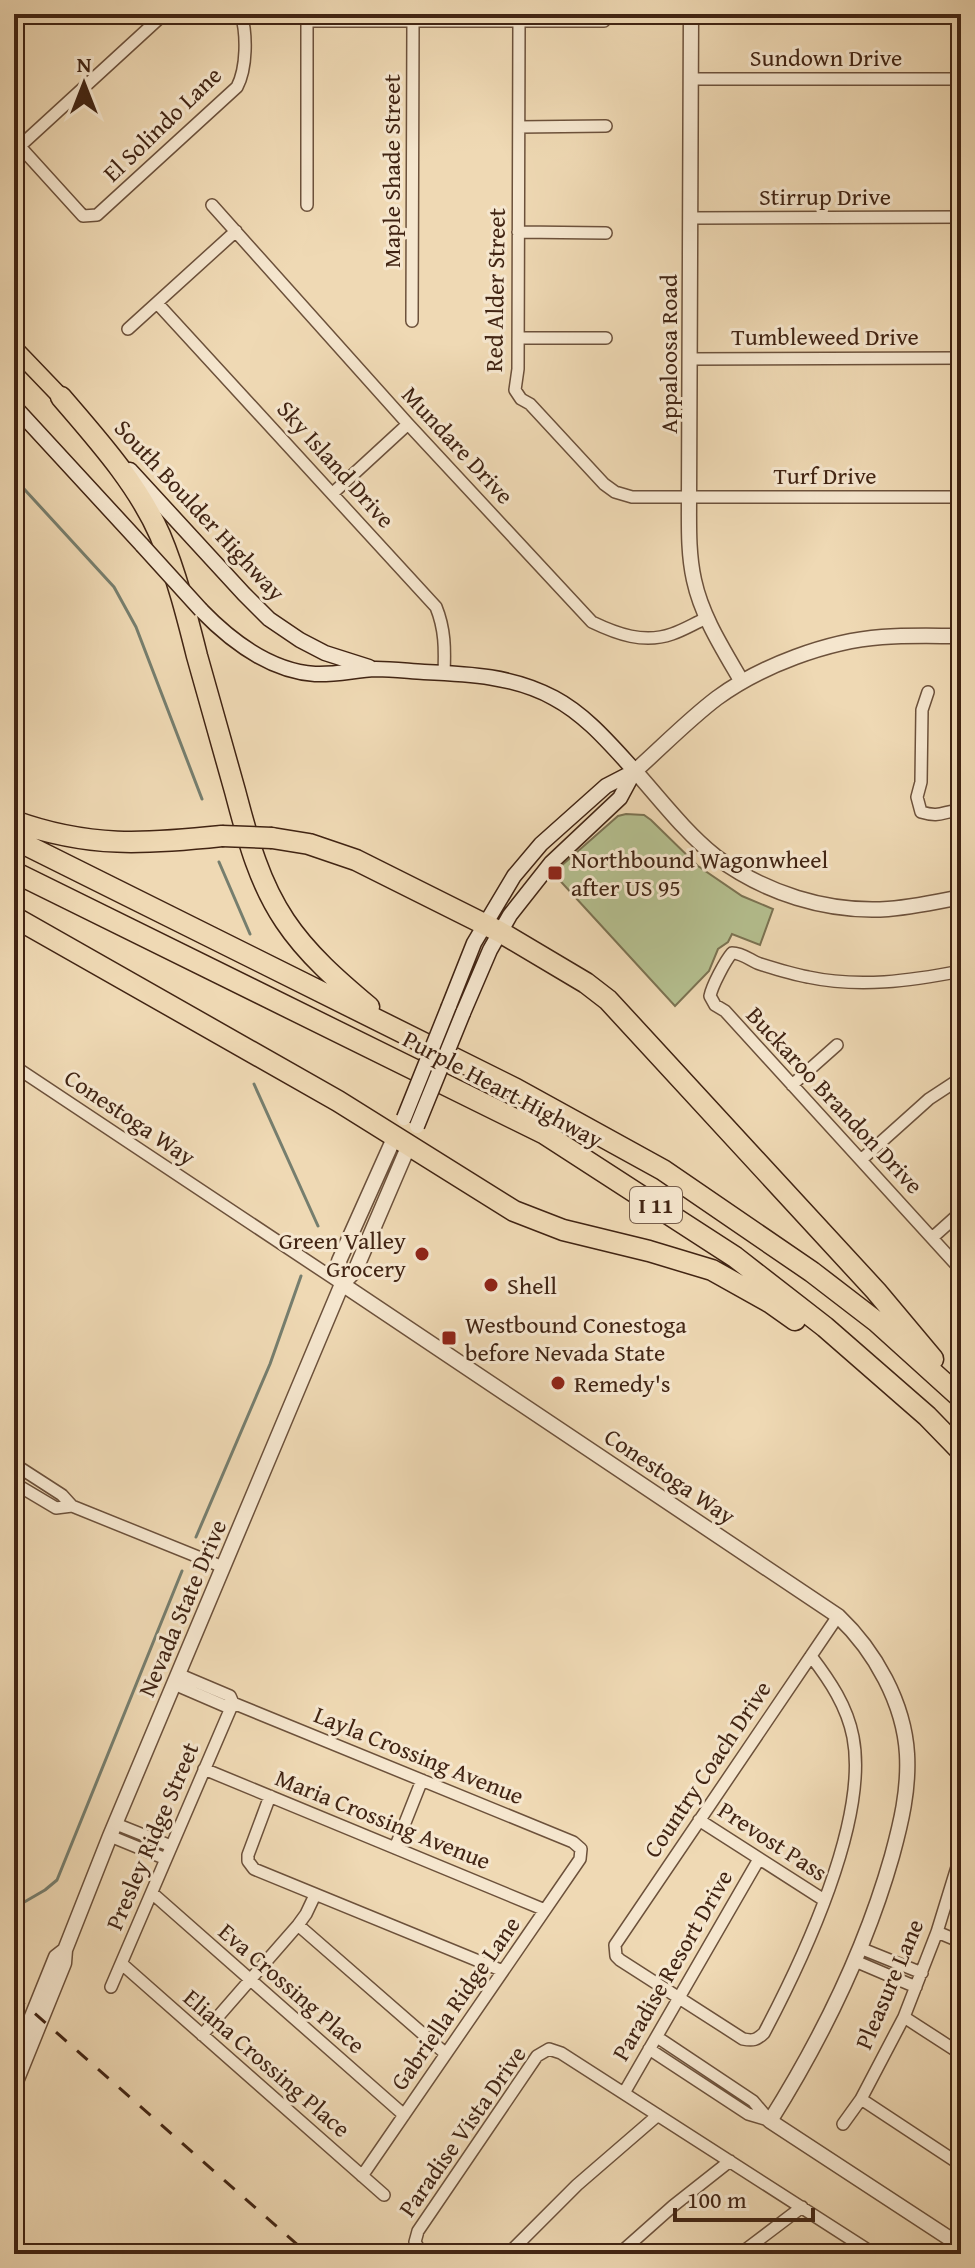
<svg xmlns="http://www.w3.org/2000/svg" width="975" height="2268" viewBox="0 0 975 2268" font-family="'Gentium Book Plus',serif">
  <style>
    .green { fill: #b5c090; stroke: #7b7252; stroke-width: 2 }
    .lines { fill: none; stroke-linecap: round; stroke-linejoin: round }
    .stream { stroke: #767e6e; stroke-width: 3 }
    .minor-casing { stroke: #6c513b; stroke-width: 14 }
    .tertiary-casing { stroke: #6c513b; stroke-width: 17 }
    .secondary-casing { stroke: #412413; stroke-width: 17 }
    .primary-casing { stroke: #412413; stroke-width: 19 }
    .motorway-casing { stroke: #412413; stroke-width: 23 }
    .minor { stroke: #f5e6ce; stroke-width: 11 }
    .tertiary { stroke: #f5e6ce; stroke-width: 14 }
    .secondary { stroke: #f5e6ce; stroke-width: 14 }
    .primary { stroke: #efd9b4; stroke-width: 16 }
    .motorway { stroke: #efd9b4; stroke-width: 20 }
    .rail { stroke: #412413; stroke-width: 3; stroke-dasharray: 14 14; stroke-linecap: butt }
    .secondary-bridge-casing { stroke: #412413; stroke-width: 17; stroke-linecap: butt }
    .motorway-bridge-casing { stroke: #412413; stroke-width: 23; stroke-linecap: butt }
    .secondary-bridge { stroke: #f5e6ce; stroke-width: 14 }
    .motorway-bridge { stroke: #efd9b4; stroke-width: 20 }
    .poi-dot { fill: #8f2418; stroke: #f5e6ce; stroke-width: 3 }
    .labels { text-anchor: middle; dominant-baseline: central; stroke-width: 6; stroke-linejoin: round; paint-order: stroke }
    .shield { fill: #f5e6ce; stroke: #775e4b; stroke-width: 2 }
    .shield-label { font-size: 22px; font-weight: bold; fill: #412413 }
    .street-label { font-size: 24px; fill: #412413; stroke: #f5e6ce }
    .poi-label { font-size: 24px; fill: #412413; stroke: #f5e6ce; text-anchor: start }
  </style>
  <rect width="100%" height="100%" fill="#efd9b4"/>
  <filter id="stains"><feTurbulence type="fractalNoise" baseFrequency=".0025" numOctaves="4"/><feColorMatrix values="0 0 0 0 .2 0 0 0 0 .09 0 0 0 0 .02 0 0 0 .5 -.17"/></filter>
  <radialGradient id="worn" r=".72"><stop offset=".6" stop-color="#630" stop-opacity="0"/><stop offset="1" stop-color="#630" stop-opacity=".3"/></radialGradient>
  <!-- green -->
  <path class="green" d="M626,814L644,815L651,820L698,866L742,896L773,909L760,945L732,934L728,942L718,949L709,971L675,1006L553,873L618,816Z"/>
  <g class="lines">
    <!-- stream -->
    <path class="stream" d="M14,478L114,587L136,627L202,799
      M219,862L250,934
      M254,1084L318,1226
      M196,1537L270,1364L301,1276
      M14,1908L45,1890L57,1880L182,1571"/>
    <!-- minor casing -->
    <g class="minor-casing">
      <path id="minor" d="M307,21H604
        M519,21L518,369L515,390L521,399L530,404L604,484L615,492L632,497H961
        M691,79H961
        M519,127L606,126
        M14,140L83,216L97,215L237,87C247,68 247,34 241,14
        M20,146L164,14
        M212,205L408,424L592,622C617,634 644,644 672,634C684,630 695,623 707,618
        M307,205V15
        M690,218L961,217
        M518,232L606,233
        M157,303L436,607C445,629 445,649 444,673
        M412,321L413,22
        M128,329L236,231
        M518,338H606
        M690,359L961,358
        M333,493L408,424
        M928,692L922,710L921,782L917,797L921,812C941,818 943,811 961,810
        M961,971C910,981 859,988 808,977C792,974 776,969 760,964C751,961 743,953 732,953C725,961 712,986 710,996L715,1005L725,1011L961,1270
        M14,1066L342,1284
        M792,1085L837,1045
        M861,1160L929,1099L961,1078
        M932,1238L961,1212
        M14,1464L62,1495L72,1506L223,1567
        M14,1483L56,1508L72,1506
        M811,1656C830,1681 847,1706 853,1737C869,1820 803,1959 764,2033C757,2040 753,2041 743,2039L620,1960L616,1956L615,1945L838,1616
        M178,1674L230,1696L233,1703L573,1842L581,1849L580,1859L362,2176
        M174,1684L225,1706L233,1703
        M204,1769L545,1910
        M270,1796L248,1855V1861L254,1869L503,1971
        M699,1820L824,1900
        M116,1824L171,1846
        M110,1836L166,1859
        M395,1848L422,1780
        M152,1893L404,2115
        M298,1925L446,2054
        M937,1932L961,1942
        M860,1948L922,1973
        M855,1961L916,1987
        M122,1964L384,2195
        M111,1987L233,1703
        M904,2017L961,2054
        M202,2035L298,1925L306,1914L315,1895
        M657,2037L753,2101L770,2121
        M649,2049L748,2114L768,2120
        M624,2093L759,1859
        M861,2099L961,2165
        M843,2124L861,2099L904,2017L937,1932L961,1854
        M422,2254L415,2242L418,2231L537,2056L549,2049L561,2053L874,2254
        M508,2254L577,2185L658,2115
        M619,2254L673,2206L730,2161
        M740,2254L802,2207"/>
    </g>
    <!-- tertiary casing -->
    <g class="tertiary-casing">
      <path id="tertiary" d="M691,14L689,498C689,525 688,553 694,580C702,617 723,649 742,682
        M961,636C935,636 908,635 882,637C827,641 761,666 717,698C688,720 662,747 635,771C660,799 685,832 715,856C764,893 827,913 888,909C913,907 937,902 961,897
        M342,1284L838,1616C875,1651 904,1703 907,1754C909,1790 901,1823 892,1856C865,1951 822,2038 770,2121L961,2246
        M342,1284L339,1261L395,1136
        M14,2061L56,1957L65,1950
        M14,2082L17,2079L64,1963L65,1950L110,1836L342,1284L355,1271L409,1145"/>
    </g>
    <!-- secondary casing -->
    <g class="secondary-casing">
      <path id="secondary" d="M14,406L142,545
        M130,470L244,594L269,619L300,640L325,653L369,667
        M201,610C231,641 270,671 315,674C336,675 355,670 376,669C392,669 408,671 424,672C469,674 514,676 554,698C586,715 610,744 635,771
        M449,1006L474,943L514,876L541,844L606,786L635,771
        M463,1013L490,950L510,915L551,863L620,798L634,772"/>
    </g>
    <!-- primary casing -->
    <g class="primary-casing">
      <path id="primary" d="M14,348L61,397"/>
    </g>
    <!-- motorway casing -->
    <g class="motorway-casing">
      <path id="motorway" d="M61,397C97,439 137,483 160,535C176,573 187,616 197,656C210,701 222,746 235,791C247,836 258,881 285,921C307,954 338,981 369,1007
        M14,821C88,848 146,844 222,836
        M272,838L309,844L356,860L500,932L586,983L608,1000L876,1291L933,1359
        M14,839L516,1089L663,1170L812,1272L877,1322L961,1398
        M14,872L545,1134L735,1257L825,1327L927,1416L961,1451
        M14,917L338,1101L514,1211L563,1230L649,1251L712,1270L771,1303L795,1320"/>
    </g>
    <!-- minor -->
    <use href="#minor" class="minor"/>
    <!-- tertiary -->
    <use href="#tertiary" class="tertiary"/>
    <!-- secondary -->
    <use href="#secondary" class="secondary"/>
    <!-- primary -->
    <use href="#primary" class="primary"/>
    <!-- motorway -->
    <use href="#motorway" class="motorway"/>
    <!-- rail -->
    <path class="rail" d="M14,1995L308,2254"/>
    <!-- secondary-bridge casing -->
    <g class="secondary-bridge-casing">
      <path id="secondary-bridge" d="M142,545L201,610
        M404,1118L449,1006
        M417,1126L463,1013"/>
    </g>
    <!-- motorway-bridge casing -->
    <g class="motorway-bridge-casing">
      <path id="motorway-bridge" d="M222,836L272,838"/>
    </g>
    <!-- secondary-bridge -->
    <use href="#secondary-bridge" class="secondary-bridge"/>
    <!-- motorway-bridge -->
    <use href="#motorway-bridge" class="motorway-bridge"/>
  </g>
  <!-- markers -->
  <g class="poi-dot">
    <rect x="547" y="865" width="16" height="16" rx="4"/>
    <circle cx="422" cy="1254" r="8"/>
    <circle cx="491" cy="1285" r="8"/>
    <rect x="441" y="1330" width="16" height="16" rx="4"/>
    <circle cx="558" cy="1383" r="8"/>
  </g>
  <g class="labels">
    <!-- shield labels -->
    <rect class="shield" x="630" y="1187" width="52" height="36" rx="6"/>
    <g class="shield-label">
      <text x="656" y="1205">I 11</text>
    </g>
    <!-- street labels -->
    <g class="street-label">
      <text x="826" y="57">Sundown Drive</text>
      <text transform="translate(162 124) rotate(-44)">El Solindo Lane</text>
      <text transform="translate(391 171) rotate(-90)">Maple Shade Street</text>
      <text x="825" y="196">Stirrup Drive</text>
      <text transform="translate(495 290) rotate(-89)">Red Alder Street</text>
      <text x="825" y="336">Tumbleweed Drive</text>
      <text transform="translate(668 354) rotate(-90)">Appaloosa Road</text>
      <text transform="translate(458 445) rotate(47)">Mundare Drive</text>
      <text transform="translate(336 464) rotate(48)">Sky Island Drive</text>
      <text x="825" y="475">Turf Drive</text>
      <text transform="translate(200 510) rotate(47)">South Boulder Highway</text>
      <text transform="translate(503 1089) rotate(28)">Purple Heart Highway</text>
      <text transform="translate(835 1100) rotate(47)">Buckaroo Brandon Drive</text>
      <text transform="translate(130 1117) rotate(34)">Conestoga Way</text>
      <text transform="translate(670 1476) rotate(34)">Conestoga Way</text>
      <text transform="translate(182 1608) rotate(-67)">Nevada State Drive</text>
      <text transform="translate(419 1755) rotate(22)">Layla Crossing Avenue</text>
      <text transform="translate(707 1769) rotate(-56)">Country Coach Drive</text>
      <text transform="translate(383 1819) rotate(22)">Maria Crossing Avenue</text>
      <text transform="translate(152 1836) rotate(-67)">Presley Ridge Street</text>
      <text transform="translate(773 1841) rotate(33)">Prevost Pass</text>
      <text transform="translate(672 1965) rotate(-60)">Paradise Resort Drive</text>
      <text transform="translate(889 1984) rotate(-67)">Pleasure Lane</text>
      <text transform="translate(292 1988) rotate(41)">Eva Crossing Place</text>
      <text transform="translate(455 2003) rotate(-55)">Gabriella Ridge Lane</text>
      <text transform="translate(267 2063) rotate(41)">Eliana Crossing Place</text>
      <text transform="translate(462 2131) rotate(-55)">Paradise Vista Drive</text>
    </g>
    <!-- poi labels -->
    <g class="poi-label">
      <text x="571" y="859">Northbound Wagonwheel<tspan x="571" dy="28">after US 95</tspan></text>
      <text x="406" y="1240" text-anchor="end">Green Valley<tspan x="406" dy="28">Grocery</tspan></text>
      <text x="507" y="1285">Shell</text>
      <text x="465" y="1324">Westbound Conestoga<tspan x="465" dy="28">before Nevada State</tspan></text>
      <text x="574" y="1383">Remedy's</text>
    </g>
  </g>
  <!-- margin -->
  <rect width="975" height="2268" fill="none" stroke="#efd9b4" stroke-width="48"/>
  <rect x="16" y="16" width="943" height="2236" fill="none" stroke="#412413" stroke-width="4"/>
  <rect x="24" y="24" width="927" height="2220" fill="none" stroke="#412413" stroke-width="2"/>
  <!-- north arrow -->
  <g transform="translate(84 84)" stroke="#f5e6ce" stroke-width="6" paint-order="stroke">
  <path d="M0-6L14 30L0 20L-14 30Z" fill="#412413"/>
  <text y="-12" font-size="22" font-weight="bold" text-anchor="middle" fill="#412413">N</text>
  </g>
  <!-- scale -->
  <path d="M675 2208v12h138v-12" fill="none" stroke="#412413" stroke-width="4"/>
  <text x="687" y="2208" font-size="24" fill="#412413" stroke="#f5e6ce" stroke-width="6" paint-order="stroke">100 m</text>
  <rect width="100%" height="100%" filter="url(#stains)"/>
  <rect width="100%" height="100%" fill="url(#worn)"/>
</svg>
